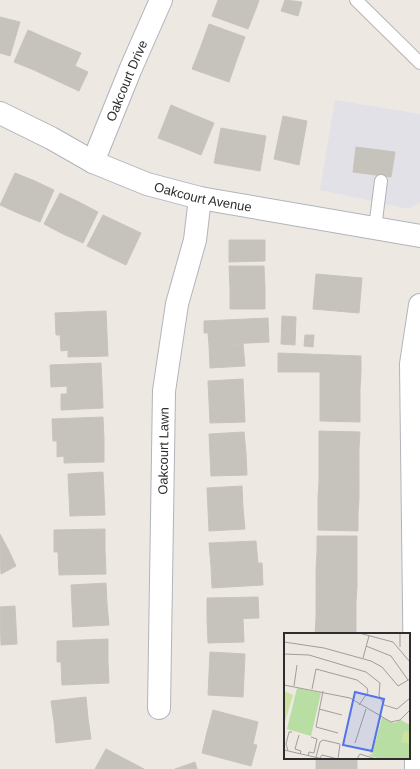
<svg xmlns="http://www.w3.org/2000/svg" width="420" height="769" viewBox="0 0 420 769" font-family="Arial,sans-serif">
  <style>
    .industrial { fill: #e2e1e7 }
    .building { fill: #c6c2bc; stroke: #c9c4bb }
    .lines { fill: none; stroke-linecap: round; stroke-linejoin: round }
    .service-casing { stroke: #b2b4bc; stroke-width: 14 }
    .minor-casing { stroke: #b2b4bc; stroke-width: 24 }
    .service { stroke: #fff; stroke-width: 12 }
    .minor { stroke: #fff; stroke-width: 22 }
    .labels { text-anchor: middle; dominant-baseline: central; stroke-width: 4; stroke-linejoin: round; paint-order: stroke }
    .street-label { font-size: 13px; fill: #2d2d2d; stroke: #fff }
    .inset-road { fill: none; stroke: #a09d9a; stroke-width: 1 }
    .view { fill: #5273ea; fill-opacity: 0.15; stroke: #5273ea; stroke-width: 2 }
    .inset-edge { fill: none; stroke: #2d2d2d; stroke-width: 2 }
  </style>
  <rect width="100%" height="100%" fill="#ede8e2"/>
  <!-- industrial -->
  <path class="industrial" d="M335,100L420,114V202L409,209L320,190Z"/>
  <!-- building -->
  <path class="building" d="M218,0H240L257,6L248,29L212,16Z
    M240,0H259L257,6Z
    M285,0L302,2L298,16L281,11Z
    M0,17L20,22L10,56L0,53Z
    M209,24L245,37L237,59L201,46Z
    M28,30L48,39L34,70L14,62Z
    M48,39L81,53L66,85L34,70Z
    M201,46L237,59L229,82L192,69Z
    M75,66L88,72L79,91L66,85Z
    M171,105L192,114L179,146L158,138Z
    M192,114L214,123L201,155L179,146Z
    M283,116L307,121L299,165L274,159Z
    M221,128L243,132L237,167L214,163Z
    M243,132L266,136L260,171L237,167Z
    M356,147L395,152L391,177L353,172Z
    M15,173L35,181L20,214L0,205Z
    M35,181L54,190L40,222L20,214Z
    M60,193L79,202L63,234L44,224Z
    M79,202L98,212L83,243L63,234Z
    M103,215L122,224L107,256L87,246Z
    M122,224L141,233L126,265L107,256Z
    M229,240H265V261L229,262Z
    M229,266H264L265,287L230,288Z
    M316,274L339,276L336,311L313,309Z
    M339,276L362,278L359,313L336,311Z
    M265,287V309H230V288Z
    M106,311L107,333L56,335L55,313Z
    M282,316L296,317L295,345L281,344Z
    M268,318L269,342L209,345L208,333H204V321Z
    M107,333L108,356L68,357V350L61,351L60,335Z
    M305,335H314L313,347L304,346Z
    M243,344L245,366L210,368L209,345Z
    M278,353L361,356V372H278Z
    M101,363L102,384L51,387L50,365Z
    M320,372H361L360,389H320Z
    M243,379L244,400L209,402L208,381Z
    M102,384L103,408L61,410V394H67V386Z
    M320,389H360V406L320,405Z
    M244,400L245,422L210,423L209,402Z
    M320,405L360,406V422L320,421Z
    M103,417L104,439L53,441L52,419Z
    M319,431L360,432L359,448H319Z
    M244,432L246,453L210,455L209,434Z
    M104,439V462L64,463V456L57,457V441Z
    M319,448H359V465L319,464Z
    M246,453L247,475L211,476L210,455Z
    M319,464L359,465V481H319Z
    M103,472L104,493L69,495L68,474Z
    M319,481H359V498L318,497Z
    M242,486L243,508L208,509L207,488Z
    M104,493L105,515L70,516L69,495Z
    M318,497L359,498L358,514H318Z
    M243,508L245,529L209,531L208,509Z
    M318,514H358V531L318,530Z
    M105,529V550L54,552V530Z
    M0,534L8,549L0,553Z
    M317,536H357V553L317,552Z
    M256,541L258,563L211,566L209,543Z
    M8,549L16,566L1,574L0,553Z
    M105,550L106,574L59,575L58,552Z
    M317,552L357,553V570L316,569Z
    M262,563L263,585L212,588L211,566Z
    M316,569L357,570V586L316,585Z
    M106,583L107,604L72,606L71,585Z
    M316,585L357,586L356,602H316Z
    M258,597L259,618L207,620V598Z
    M316,602H356V619L316,618Z
    M107,604L109,625L73,627L72,606Z
    M15,606L17,644L1,645L0,607Z
    M243,618L244,642L208,643L207,620Z
    M316,618L356,619V634H315Z
    M108,639V661L57,662V641Z
    M210,652L245,654L244,676L209,673Z
    M108,661L109,683L62,685L61,662Z
    M209,673L244,676L243,697L208,695Z
    M86,697L88,718L54,722L51,701Z
    M213,710L258,722L253,744L207,732Z
    M88,718L91,739L56,743L54,722Z
    M207,732L257,745L251,766L202,753Z
    M106,749L125,759L119,769H95Z
    M316,758H357V768H316Z
    M125,759L144,769H119Z
    M195,762L197,769H175Z
    M316,768H357V769H316Z"/>
  <g class="lines">
    <!-- service casing -->
    <g class="service-casing">
      <path id="service" d="M356,0L420,63
        M375,228L381,181"/>
    </g>
    <!-- minor casing -->
    <g class="minor-casing">
      <g id="minor">
        <path id="s1" d="M0,113L51,138L93,162L147,184L200,198L420,236"/>
        <path id="s2" d="M93,162L131,68L161,0"/>
        <path id="s3" d="M159,708L164,391L177,304L195,240L200,198"/>
        <path d="M416,769L411,364L420,305"/>
      </g>
    </g>
    <!-- service -->
    <use href="#service" class="service"/>
    <!-- minor -->
    <use href="#minor" class="minor"/>
  </g>
  <g class="labels">
    <!-- street labels -->
    <g class="street-label">
      <text stroke="none"><textPath href="#s2" startOffset="88">Oakcourt Drive</textPath></text>
      <text stroke="none"><textPath href="#s1" startOffset="221">Oakcourt Avenue</textPath></text>
      <text stroke="none"><textPath href="#s3" startOffset="257">Oakcourt Lawn</textPath></text>
    </g>
  </g>
  <!-- overview -->
  <g transform="translate(284 633)">
    <rect width="126" height="126" fill="#ede8e2"/>
    <path d="M13,55L37,60L27,103L3,96ZM98,84L110,90L117,87L126,92V126H96L84,122L88,121Z" fill="#b9dea4"/>
    <path d="M0,58L9,62L0,92ZM120,98L126,99V111L117,109Z" fill="#cae4a0"/>
    <path class="inset-road" d="M75,0L109,9L126,29M116,0V14M0,9L40,15L87,28L98,34L114,53L126,46M82,13L107,23L124,47M0,21L25,22L82,39L96,50L95,62L100,72L113,76L126,65M79,25L85,3M0,52L66,65L107,89L116,87L126,77M10,53L13,32M28,56L32,36L73,47L83,55L84,59L75,72M39,58L32,94L54,100M35,76L58,82M15,102L11,116L17,118L16,121M71,110L82,76M0,117L39,126M4,118L2,111L5,99H8M87,120L97,82M24,123L25,119L30,120L33,106L27,104M32,124L36,109L39,107L56,111L54,126M36,125L38,122L54,126M73,126L76,121L92,126"/>
    <path class="view" d="M71,59L100,66L88,118L59,112Z"/>
    <rect width="126" height="126" class="inset-edge"/>
  </g>
</svg>
